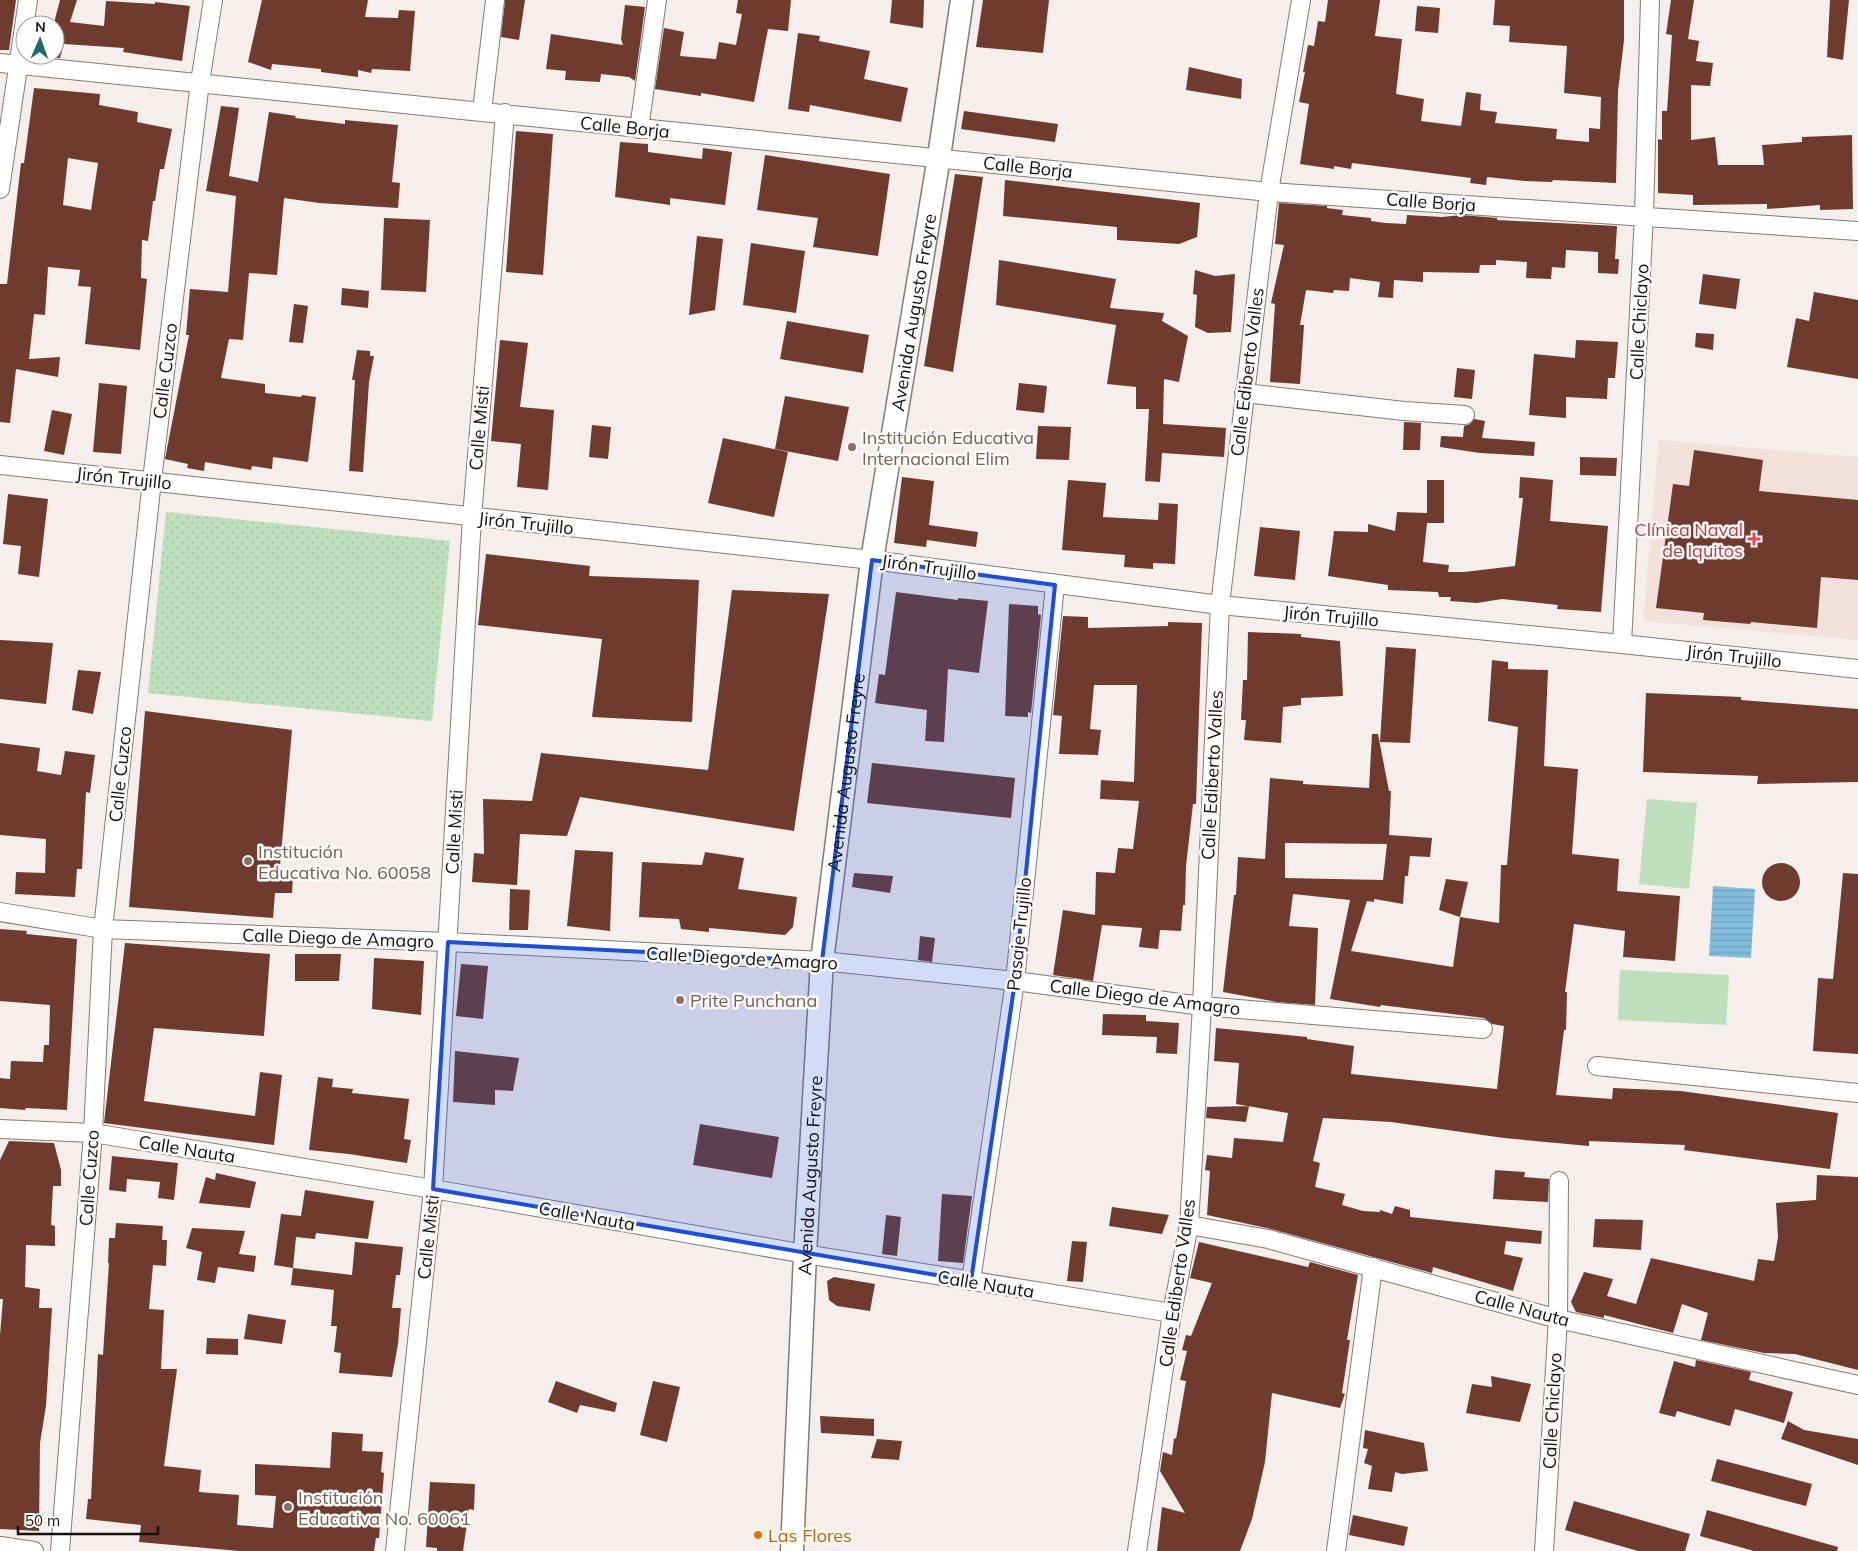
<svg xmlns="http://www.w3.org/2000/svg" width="1858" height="1551" viewBox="0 0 1858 1551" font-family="Mulish,sans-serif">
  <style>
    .built { fill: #f1e1da }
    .green { fill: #bddfbc }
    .park { fill: url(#park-dots) }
    .water { fill: url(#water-rules) }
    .building { fill: #6f3b2f; fill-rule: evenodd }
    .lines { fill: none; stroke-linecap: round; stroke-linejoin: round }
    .minor-casing { stroke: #827b77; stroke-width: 20 }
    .major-casing { stroke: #827b77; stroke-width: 25 }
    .minor { stroke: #fff; stroke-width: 18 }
    .major { stroke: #fff; stroke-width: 22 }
    .marked { fill: #1d4ed8; fill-opacity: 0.2; stroke: #1d4ed8; stroke-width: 4; stroke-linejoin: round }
    .education-dot { fill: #8d6e63; stroke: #fffdfc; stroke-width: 2 }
    .health-dot { fill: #e0444e; stroke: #fffdfc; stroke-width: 2 }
    .food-dot { fill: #e8710a; stroke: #fffdfc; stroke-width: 2 }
    .labels { text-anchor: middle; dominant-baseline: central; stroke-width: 5; stroke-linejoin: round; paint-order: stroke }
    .street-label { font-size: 18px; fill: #141110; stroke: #fffdfc }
    .education-label { font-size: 18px; fill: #785e54; stroke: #fffdfc; text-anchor: start }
    .health-label { font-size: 18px; fill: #be3a42; stroke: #fffdfc; text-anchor: end }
    .food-label { font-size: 18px; fill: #c56008; stroke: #fffdfc; text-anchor: start }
  </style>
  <defs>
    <pattern id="park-dots" width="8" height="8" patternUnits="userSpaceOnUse" patternTransform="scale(1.25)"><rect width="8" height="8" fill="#bddfbc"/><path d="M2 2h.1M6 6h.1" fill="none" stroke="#a2bea1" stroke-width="1.8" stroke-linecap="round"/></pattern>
    <pattern id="water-rules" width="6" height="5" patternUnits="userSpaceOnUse" patternTransform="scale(1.25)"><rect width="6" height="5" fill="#83bddd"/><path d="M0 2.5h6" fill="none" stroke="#70a1bd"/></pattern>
  </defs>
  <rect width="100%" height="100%" fill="#f6eeea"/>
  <!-- built -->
  <path class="built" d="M1659,440L1858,457V640L1643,621Z"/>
  <!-- green -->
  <path class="green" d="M1647,799L1697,803L1689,889L1639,884Z
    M1620,970L1729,975L1726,1025L1618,1020Z"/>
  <!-- park -->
  <path class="park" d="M166,512L450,541L432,721L148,693Z"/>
  <!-- water -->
  <path class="water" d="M1713,886L1755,889L1751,958L1709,956Z"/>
  <!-- building -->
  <path class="building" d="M0,0H16L9,50H0Z
    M60,0H77L70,22L104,26L106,1L155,4V2L190,6L182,61L123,52L124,48L64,44L60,58H55V19Z
    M262,0H368L365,17L398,18L399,10L415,11L410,71L372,69L371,73L358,70V77L321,72V69L272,64L271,70L248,62Z
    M505,0H525L519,40L501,37Z
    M738,0H791L788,31L768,29L754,102L701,93V96L655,89L664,28L684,32L680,56L716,59L719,42L736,45L742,14L736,13Z
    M892,0H924L923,28L890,23Z
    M983,0H1049L1043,53L976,47Z
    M1328,0H1380L1375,36L1402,39L1396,94L1424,99L1421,121L1461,126L1466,92L1481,94L1480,110L1497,112L1495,123L1557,129L1556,139L1589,142V128L1600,129L1601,97L1564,93L1567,46L1509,42L1510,26L1493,25L1495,0H1624V40L1618,91L1616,183L1553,180L1552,182L1525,181L1487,177L1486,185L1470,183L1471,178L1352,163L1351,169L1334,166V169L1300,164L1309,104L1299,102L1305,72H1303L1308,45L1314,46L1318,21L1325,22Z
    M1671,0H1694L1688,39L1699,41L1696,61L1713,63L1710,86L1691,85V140L1715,137L1718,165H1764L1762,145L1802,142V137L1852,135L1853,209L1820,210V205L1767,209V204L1693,205V195L1658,193V139L1662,140V111H1667L1672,35L1666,34Z
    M1830,0H1849L1843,60L1827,57Z
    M625,5L645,7L635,81L629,77L601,74L600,82L565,80L566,71L546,69L551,34L623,45L621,39Z
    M1417,6L1440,8L1438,33L1415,31Z
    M798,33L820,36L819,41L870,51L864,79L908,88L901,122L810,105L809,112L788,109Z
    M1189,67L1242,79L1241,99L1186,90Z
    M34,88L100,94L99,105L138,112L137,122L172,129L164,169H160L155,201H153L148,241L142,240L141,278L147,279L140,350L85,344L91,287L78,286L80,270L48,267L45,315L34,314L29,359L60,357L58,377L16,369L10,423L0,422V284H7L21,163H24ZM68,158L98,163L91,210L63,205Z
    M221,106L239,108L229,176L258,182L269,112L296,116L295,118L345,124V120L398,125L392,182L400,183L398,208L319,203L284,198L277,275L249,273L243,340L229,339L221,378L265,384V393L301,397L302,395L316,397L308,462L273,457L272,469L252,466L251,470L205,462L204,471L187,468L188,464L165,459L189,335H186L190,289L228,292L236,196L206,191Z
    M964,111L1058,124L1055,142L961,129Z
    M516,131L553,134L543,275L506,272Z
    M620,142L648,144V152L702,159L703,148L732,152L725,205L670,198V205L615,197Z
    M765,155L890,174L878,256L813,247L818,218L757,210Z
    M955,174L983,177L953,372L924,366Z
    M1005,180L1200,203L1197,237L1179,244L1117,240V227L1003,216Z
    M1279,203L1327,206V208L1343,210L1342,215L1371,218V221L1385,223L1406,224L1407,215L1442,217L1462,215L1497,218V220L1617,226L1615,259H1619L1618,274L1598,273V252L1566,250L1565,268L1552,267L1551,279L1526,278L1527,262L1496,260V265H1480L1479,273L1423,272V282L1394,280L1393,298L1378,297L1380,282L1350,278L1349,291L1334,290L1333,293L1306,290L1300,325H1304L1300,384L1270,382L1275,304L1271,303L1284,245L1275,244Z
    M384,218L430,220L426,292L381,290Z
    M697,236L723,239L715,310L689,315Z
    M751,243L805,251L796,313L743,305Z
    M999,260L1116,279L1110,308L1164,313L1162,321L1188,336L1179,382L1164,379L1163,424L1226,428L1224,457L1162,453L1160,482L1145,481L1149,409H1136V387L1107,384L1116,325L996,305Z
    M1195,270L1215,276L1235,274L1231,332L1208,333L1195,327L1197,295L1193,294Z
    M1703,274L1740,279L1736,309L1699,304Z
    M342,288L369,291L368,308L341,305Z
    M1814,292L1858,300V379L1787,367L1796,318L1809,321Z
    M294,304L308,306L303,343L289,342Z
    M787,321L869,335L863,373L780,359Z
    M1696,333L1714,334L1713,350L1695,347Z
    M500,340L528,343L520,407L554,410L548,490L517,487L521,444L491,441Z
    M1576,340L1618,342L1615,378H1608L1607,399L1566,397V418L1529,415L1534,354L1575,358Z
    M357,350L370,351V356H374L369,382L363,472L349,471L355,380H352Z
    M1457,368L1475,370L1472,399L1454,397Z
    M99,383L127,386L121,454L93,452Z
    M1019,383L1047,386L1044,413L1016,410Z
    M785,396L849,407L838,461L775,449Z
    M52,410L72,414L64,455L44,451Z
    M1474,419L1485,421L1482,438L1535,442L1534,456L1480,453L1440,447L1441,436L1463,437L1464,426L1470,424Z
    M1404,422L1421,423L1420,450H1403Z
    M592,425L611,427L608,459L589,457Z
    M1038,426L1071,427L1069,460L1036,459Z
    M723,438L788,452L774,517L708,503Z
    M1694,450L1763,460L1759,491L1858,500V580L1821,577L1817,628L1751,622L1750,624L1703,620L1704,613L1656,608L1673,484L1689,486Z
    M1580,457L1617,458L1616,476L1580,475Z
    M902,477L934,481L929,525L978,532L976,547L927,540L926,547L894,543Z
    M1520,477L1553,480L1550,521L1608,526L1601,612L1557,609L1558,605L1502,599L1477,603L1450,601L1451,597H1439L1438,592L1388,590V585L1328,576L1334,531L1368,532V524L1395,531L1397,512L1427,513V480H1444V523H1427L1423,562L1449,565L1448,572H1464L1515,566L1523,498H1519Z
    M1068,480L1106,483L1103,517L1158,520L1159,503L1178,504L1175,564L1153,563V569L1124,567L1125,555L1062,550Z
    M8,494L48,499L39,577L18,574L21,546L3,544Z
    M1260,527L1300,531L1295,580L1254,576Z
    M486,554L590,566L589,576L699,580L692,722L592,717L602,639L478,625Z
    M732,590L829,594L794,831L580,797L567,836L520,834L517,885L472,882L474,853L484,854L483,799L532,801L541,753L708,770Z
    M896,592L958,600V598L988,601L979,673L948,669L944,742L925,741L927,710L875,703L879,674L885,675Z
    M1009,604L1038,606V614L1041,615L1031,713L1028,712V717L1005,716Z
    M1063,616L1088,617V628L1168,626V622L1202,623L1196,804H1193L1186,866L1185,905H1183L1181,931L1160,930L1158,949L1139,947L1142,928L1102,925L1093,981L1053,975L1063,910L1095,915L1096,872L1115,873L1118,848L1133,849L1139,801L1100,799L1101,780L1134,782L1137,685H1094L1090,729L1101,730L1098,755L1059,754L1062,716L1053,715Z
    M1248,632L1301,634V637L1340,641L1343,696L1301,698V705L1283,707L1281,743L1244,740L1246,720H1241L1243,680H1247Z
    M0,640L53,643L46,704L0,699Z
    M1386,647L1416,649L1410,743L1380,742Z
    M1492,660L1508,662V669L1548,670L1544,766L1578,769L1572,854L1619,859L1617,891L1680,896L1675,961L1623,957L1625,931L1574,924L1565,992H1567L1566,1030H1564L1556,1095L1612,1099L1613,1088L1681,1091L1838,1113L1830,1169L1684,1150L1685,1145L1589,1141V1146L1504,1138L1391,1122L1323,1118L1313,1161L1320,1163L1315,1187L1345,1194L1342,1205L1363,1211L1380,1212V1210L1392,1214L1395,1206L1410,1210V1217L1542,1231L1541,1244L1506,1241L1504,1254L1523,1258L1513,1291L1433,1267L1432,1273L1271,1229L1207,1215L1210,1171L1205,1170L1207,1155L1232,1158L1234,1138L1283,1142L1288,1113L1236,1104L1239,1063L1214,1061L1216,1028L1307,1037V1039L1354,1046L1351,1074L1497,1089L1504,1026L1492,1024L1484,1018L1381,1005L1380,1007L1330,999L1350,900L1293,894L1289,926L1318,928L1315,1005L1277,1002L1223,992L1234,895H1236L1238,857L1265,859L1270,778L1303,781V784L1369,788L1372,734H1378L1389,791H1391L1389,835L1432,838L1430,857L1410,856L1408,876H1405L1403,904L1374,899V902L1367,901L1351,951L1453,967L1460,917L1499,923L1501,865H1507L1518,727L1488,721ZM1285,843L1387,844L1383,880L1285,878Z
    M78,670L101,672L93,714L72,710Z
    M1646,693L1741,697V700L1858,709V782L1757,784L1758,776L1643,772Z
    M145,711L292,730L279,877L293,878L292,893H275L273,918L129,907Z
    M0,743L40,748L37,771L61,775L65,751L95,755L90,793L86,792L82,869H77L75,897L15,894L16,872L45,873L46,839L0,835Z
    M872,763L1015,778L1011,818L867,803Z
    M575,850L613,852L610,931L567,926Z
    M705,852L744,858L738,889L797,897L793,927L785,935L709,928V932L681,929L679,919L639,917L642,862L702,865Z
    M1762 882a19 19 0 1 1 38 0a19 19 0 1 1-38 0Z
    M854,873L893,876L890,893L852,887Z
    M1843,873L1858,874V1054L1813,1051L1818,978L1833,979Z
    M1446,879L1468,882L1460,917L1439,910Z
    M510,889L530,890L528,930H509Z
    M0,929L27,931L26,934L77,939L67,1110L26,1108L25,1110L0,1108V1078L10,1079L11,1061L43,1062L44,1045H49L50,1005L0,1001Z
    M920,936L935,938L932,962L918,960Z
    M125,943L270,954L264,1036L154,1028L144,1101L255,1116L260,1072L282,1075L274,1145L104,1123Z
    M295,954H341L339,981H295Z
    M374,958L424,961L421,1015L372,1009Z
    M461,964L488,966L483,1019L456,1016Z
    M1103,1014L1146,1015V1021L1179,1023L1177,1054L1156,1053L1157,1037L1102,1035Z
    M455,1051L519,1058L513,1091L495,1090V1105L453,1102Z
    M318,1077L333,1079L332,1087L353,1089L352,1093L409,1099L404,1139L411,1140L407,1163L349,1154L309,1150Z
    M1249,1106L1246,1122L1206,1118L1207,1107Z
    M700,1124L779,1137L772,1178L693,1165Z
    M9,1141L54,1143L61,1170V1186H53L51,1225L55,1226V1246L26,1245L25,1287L40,1289L39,1308H52L46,1406L40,1443L39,1531L0,1529V1335L3,1299H0V1160Z
    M112,1156L178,1163L174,1200L158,1198L160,1182L127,1179L126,1192L109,1190Z
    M1495,1170L1525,1172L1524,1177L1549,1179L1548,1202L1493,1199Z
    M216,1173L256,1182L250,1208L199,1203L206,1177L215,1180Z
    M1817,1175L1858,1177V1370L1795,1354L1764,1353L1701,1340L1708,1313L1682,1304L1673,1333L1604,1315V1318L1576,1312L1571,1302L1584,1272L1613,1279L1607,1296L1636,1304L1651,1258L1754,1281L1758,1259L1774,1261L1778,1237L1776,1203L1816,1200Z
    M305,1190L374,1201L368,1239L316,1233L315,1239L296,1237L293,1268L274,1265L281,1214L301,1216Z
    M942,1194L972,1196L963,1263L938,1261Z
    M1112,1207L1169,1215L1162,1234L1109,1226Z
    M886,1215L901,1217L897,1256L882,1254Z
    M1595,1219L1643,1220L1641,1250L1593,1247Z
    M116,1223L163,1226L162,1240H167L166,1266L153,1265L149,1309L164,1310L161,1369H177L164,1466L201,1470L199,1492L239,1495L237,1525L273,1528L276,1496L255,1495V1464L330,1468L332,1432L363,1434L362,1451L383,1452L381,1472L384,1473L379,1538H376L374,1551H239L139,1542L141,1525L86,1519L88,1499H91L98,1354L103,1355L109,1263H108L109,1238H115Z
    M192,1228L245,1231L239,1254L256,1256L254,1272L218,1267L215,1283L197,1280L202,1252L186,1248Z
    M1072,1241L1087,1242L1083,1282L1067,1281Z
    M355,1242L403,1247L400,1275H396L392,1308H401L398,1344L392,1377L339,1373L341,1353L334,1352L337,1326H331L334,1290L291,1285L293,1268L352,1275Z
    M1199,1242L1308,1267L1310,1262L1358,1275L1347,1340H1350L1342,1393L1345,1394L1340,1408L1272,1393L1265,1462L1252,1519L1240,1551H1157L1162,1507L1185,1513L1160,1471L1163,1452L1172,1455L1174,1438L1176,1439L1186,1381L1180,1380L1187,1351L1182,1350L1186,1335L1191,1336L1212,1283L1190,1278Z
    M834,1277L875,1284L870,1311L837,1306L829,1300L827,1281Z
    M248,1314L286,1320L282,1344L244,1339Z
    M207,1338L238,1339V1355L206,1354Z
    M1696,1360L1751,1372L1749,1380L1793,1392L1784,1423L1735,1409L1730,1426L1677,1411L1675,1417L1659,1413L1674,1361L1695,1367Z
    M1491,1376L1531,1384L1520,1422L1466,1413L1472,1384L1492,1387Z
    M556,1381L617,1403L615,1412L580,1405L577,1413L548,1402Z
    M653,1381L680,1387L667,1442L640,1435Z
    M820,1416L874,1419V1436L821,1433Z
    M1788,1421L1804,1430L1858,1439V1465L1781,1439Z
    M1365,1430L1424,1443L1428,1471L1402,1474L1395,1472L1392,1492L1368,1489L1372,1466L1364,1463L1368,1449L1363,1448Z
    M877,1439L902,1441L899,1460L871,1458Z
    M1717,1459L1812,1484L1806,1506L1711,1481Z
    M430,1482L475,1484L474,1510L469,1509L463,1551H437V1548L426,1547Z
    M1574,1501L1690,1534L1685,1551H1638L1565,1530Z
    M1707,1510L1838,1547L1837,1551H1754L1700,1536Z
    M1353,1515L1408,1527L1404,1546L1349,1535Z"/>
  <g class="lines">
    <!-- minor casing -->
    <g class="minor-casing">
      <path id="minor" d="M0,63L1269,192L1858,231
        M482,111L495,0
        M639,129L657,0
        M0,189L28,0
        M1244,393L1404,411L1465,415
        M0,465L872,560L1220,605L1622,644L1858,669
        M1622,644L1644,215L1650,0
        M0,912L103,929L448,942L822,961L1015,981L1202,1006L1483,1029
        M1597,1066L1858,1093
        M0,1129L93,1133L433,1189L805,1254L1172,1313
        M1189,1225L1268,1239L1558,1319L1858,1385
        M971,1281L1015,981L1055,585
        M0,1546L34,1551
        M60,1551L93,1133L103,929L152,480L200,82L213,0
        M395,1551L433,1189L472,517L505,113
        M1137,1551L1172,1313L1189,1225L1202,1006L1220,605L1269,192L1301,0
        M1336,1551L1373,1267
        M1544,1551L1558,1319L1559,1181"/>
    </g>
    <!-- major casing -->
    <g class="major-casing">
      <g id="major">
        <path id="s1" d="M792,1551L805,1254L822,961L872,560L939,157L962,0"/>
      </g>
    </g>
    <!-- minor -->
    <use href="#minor" class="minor"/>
    <!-- major -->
    <use href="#major" class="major"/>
  </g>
  <!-- marked area -->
  <path class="marked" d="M872,560L1055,585L1015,981L971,1281L433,1189L448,942L822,961Z"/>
  <!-- markers -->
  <g class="education-dot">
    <circle cx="852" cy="447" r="5"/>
    <circle cx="248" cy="861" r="5"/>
    <circle cx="680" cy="1000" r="5"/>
    <circle cx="288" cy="1507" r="5"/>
  </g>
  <path class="health-dot" d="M1751.5 531.5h5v5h5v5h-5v5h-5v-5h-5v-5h5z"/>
  <circle class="food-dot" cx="758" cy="1535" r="5"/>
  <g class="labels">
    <!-- street labels -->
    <g class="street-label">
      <text transform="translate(625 127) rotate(6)">Calle Borja</text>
      <text transform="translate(1028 167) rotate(6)">Calle Borja</text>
      <text transform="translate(1431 202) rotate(4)">Calle Borja</text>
      <text stroke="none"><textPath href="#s1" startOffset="1246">Avenida Augusto Freyre</textPath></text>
      <text transform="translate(1639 322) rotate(-87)">Calle Chiclayo</text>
      <text transform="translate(165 371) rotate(-83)">Calle Cuzco</text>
      <text transform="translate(1247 372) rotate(-83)">Calle Ediberto Valles</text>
      <text transform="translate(479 428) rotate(-85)">Calle Misti</text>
      <text transform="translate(124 478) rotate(6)">Jirón Trujillo</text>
      <text transform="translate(526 523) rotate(6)">Jirón Trujillo</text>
      <text transform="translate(929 567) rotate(8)">Jirón Trujillo</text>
      <text transform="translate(1331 616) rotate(5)">Jirón Trujillo</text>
      <text transform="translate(1734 656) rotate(6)">Jirón Trujillo</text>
      <text stroke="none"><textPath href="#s1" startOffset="781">Avenida Augusto Freyre</textPath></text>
      <text transform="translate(120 774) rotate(-84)">Calle Cuzco</text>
      <text transform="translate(1212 775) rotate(-87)">Calle Ediberto Valles</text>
      <text transform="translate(454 832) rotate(-87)">Calle Misti</text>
      <text transform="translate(1019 934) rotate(-84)">Pasaje Trujillo</text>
      <text transform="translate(338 938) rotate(2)">Calle Diego de Amagro</text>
      <text transform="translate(742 958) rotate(3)">Calle Diego de Amagro</text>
      <text transform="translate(1145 997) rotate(7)">Calle Diego de Amagro</text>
      <text transform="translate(187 1149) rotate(9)">Calle Nauta</text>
      <text stroke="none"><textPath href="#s1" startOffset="376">Avenida Augusto Freyre</textPath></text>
      <text transform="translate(89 1178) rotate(-86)">Calle Cuzco</text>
      <text transform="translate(587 1216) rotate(10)">Calle Nauta</text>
      <text transform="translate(428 1237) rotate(-84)">Calle Misti</text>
      <text transform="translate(1177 1283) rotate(-82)">Calle Ediberto Valles</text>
      <text transform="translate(986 1284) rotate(9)">Calle Nauta</text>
      <text transform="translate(1522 1308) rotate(15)">Calle Nauta</text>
      <text transform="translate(1552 1411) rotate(-87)">Calle Chiclayo</text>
    </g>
    <!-- education labels -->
    <g class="education-label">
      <text x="862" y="437">Institución Educativa<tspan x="862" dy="21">Internacional Elim</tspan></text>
      <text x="258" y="851">Institución<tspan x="258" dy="21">Educativa No. 60058</tspan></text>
      <text x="690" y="1000">Prite Punchana</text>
      <text x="298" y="1497">Institución<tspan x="298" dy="21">Educativa No. 60061</tspan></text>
    </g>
    <!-- health labels -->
    <g class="health-label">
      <text x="1743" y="529">Clínica Naval<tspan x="1743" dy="21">de Iquitos</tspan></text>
    </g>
    <!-- food labels -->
    <g class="food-label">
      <text x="768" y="1535">Las Flores</text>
    </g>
  </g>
  <!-- north arrow -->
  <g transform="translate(40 40) rotate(2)"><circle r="24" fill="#fffdfc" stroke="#a19f9e"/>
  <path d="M0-4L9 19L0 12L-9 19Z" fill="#1e6a69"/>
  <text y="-8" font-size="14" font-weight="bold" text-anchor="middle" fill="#141110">N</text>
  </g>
  <!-- scale -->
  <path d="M18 1526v8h140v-8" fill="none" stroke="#141110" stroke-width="2.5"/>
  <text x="25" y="1526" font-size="15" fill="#141110" stroke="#fffdfc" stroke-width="4" paint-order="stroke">50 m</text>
</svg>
